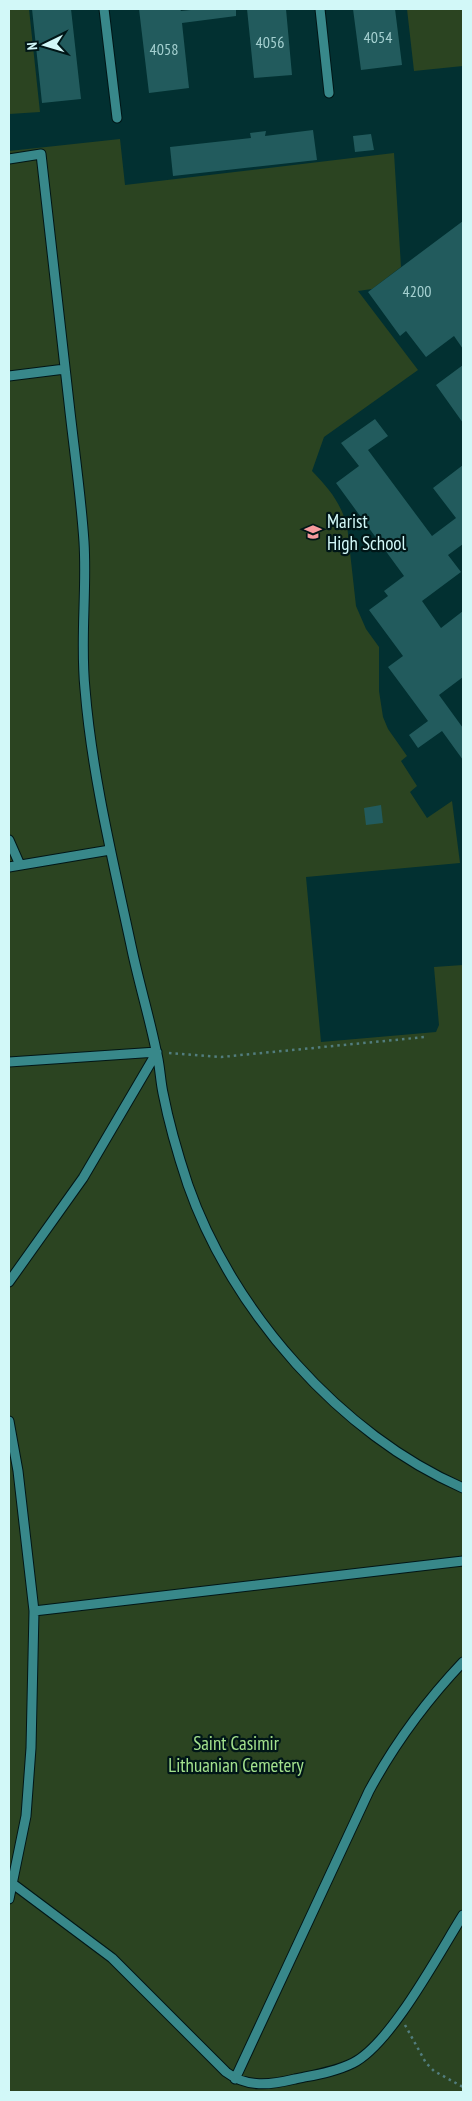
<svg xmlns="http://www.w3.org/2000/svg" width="472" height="2101" viewBox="0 0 472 2101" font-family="'PT Sans Narrow',sans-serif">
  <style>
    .green { fill: #2b4421 }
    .building { fill: #225b5d }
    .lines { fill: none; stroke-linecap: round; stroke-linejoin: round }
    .service-casing { stroke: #001617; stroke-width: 11 }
    .path { stroke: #527d7e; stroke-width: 2.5; stroke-dasharray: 2.5 4; stroke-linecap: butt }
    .service { stroke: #38888a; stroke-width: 9 }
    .labels { text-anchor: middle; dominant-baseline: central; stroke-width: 4.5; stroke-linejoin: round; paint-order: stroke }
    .number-label { font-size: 16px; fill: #a6d1d1 }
    .poi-label { font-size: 19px; fill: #d2f8f8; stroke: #001617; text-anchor: start }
    .park-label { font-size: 19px; fill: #a3e18d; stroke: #001617 }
  </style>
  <rect width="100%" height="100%" fill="#023031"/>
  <!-- green -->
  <path class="green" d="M9,9H29L40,112L9,114Z
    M407,9H463V66L414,71Z
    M120,139L125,185L394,153L401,267L372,289L358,291L418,370L324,437L312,471C329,489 339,500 347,525L356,606L366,629L379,647V691L383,717L388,729L407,756L401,761L417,786L410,792L427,818L452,801L460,863L306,877L321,1042L436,1032L439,1025L434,967L463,965V2092H9V151Z"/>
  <!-- building -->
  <path class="building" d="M32,9H71L81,99L42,103Z
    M139,9H180L181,11L200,9H236V16L182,23L189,88L149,93Z
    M247,9H286L292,75L254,78Z
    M353,9H395L402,65L361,70Z
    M313,130L317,160L173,176L170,147L251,138L250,133L266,131L265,136Z
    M371,134L374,150L355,152L353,136Z
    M463,221V349L454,336L426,357L406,331L400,336L368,292Z
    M463,365V423L436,385Z
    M375,419L388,436L368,450L432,536L456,518L433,488L463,465V544L448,555L461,572L422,601L441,628L463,611V677L439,695L463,728V760L442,731L418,748L409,735L428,721L388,667L403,656L369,610L388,596L384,591L404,576L336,483L359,466L341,443Z
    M381,805L383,823L366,825L364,808Z"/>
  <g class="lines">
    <!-- service casing -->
    <g class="service-casing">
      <path id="service" d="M104,9L117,118
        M320,9L329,93
        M9,159L41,154C51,237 60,320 69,403C74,449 81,496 84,542C87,591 80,640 85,689C92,776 114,865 132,950C139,983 149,1016 156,1050C160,1064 160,1079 163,1093C169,1124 178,1155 188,1185C232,1311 341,1435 463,1488
        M9,376L65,369
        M9,840L20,865
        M9,867L110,850
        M9,1062L157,1052
        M9,1282L83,1178L157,1052
        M9,1421L18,1471L34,1611L31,1748L26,1816L9,1899
        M34,1611L463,1561
        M9,1881L112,1958L226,2072C247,2088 270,2085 295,2079C314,2075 335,2072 353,2063C391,2044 439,1953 463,1915
        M235,2079L369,1791C395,1743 426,1701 463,1662"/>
    </g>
    <!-- path -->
    <path class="path" d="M169,1053L221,1057L425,1037
      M405,2025L426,2063L434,2071L463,2087"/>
    <!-- service -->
    <use href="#service" class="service"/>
  </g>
  <!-- icons -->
  <defs>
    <g id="school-bare" transform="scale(1.35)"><path d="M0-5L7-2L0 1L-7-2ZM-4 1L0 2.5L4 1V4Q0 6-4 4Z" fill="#f59b9e" stroke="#001617" stroke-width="2.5" paint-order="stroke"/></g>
  </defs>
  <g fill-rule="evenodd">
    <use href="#school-bare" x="313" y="532"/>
  </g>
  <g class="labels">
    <!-- number labels -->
    <g class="number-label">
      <text x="378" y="37">4054</text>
      <text x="270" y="42">4056</text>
      <text x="164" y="49">4058</text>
      <text x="417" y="291">4200</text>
    </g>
    <!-- poi labels -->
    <g class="poi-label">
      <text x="327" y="521">Marist<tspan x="327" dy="22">High School</tspan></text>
    </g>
    <!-- park labels -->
    <g class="park-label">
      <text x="236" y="1743">Saint Casimir<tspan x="236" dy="22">Lithuanian Cemetery</tspan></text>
    </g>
  </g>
  <!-- border -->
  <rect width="472" height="2101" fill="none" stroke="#d2f8f8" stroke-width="20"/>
  <!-- north arrow -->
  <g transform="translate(45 45) rotate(265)" stroke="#001617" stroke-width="4" paint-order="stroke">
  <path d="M0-4L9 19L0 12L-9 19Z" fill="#d2f8f8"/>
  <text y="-8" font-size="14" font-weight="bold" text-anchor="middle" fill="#d2f8f8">N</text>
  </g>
</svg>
